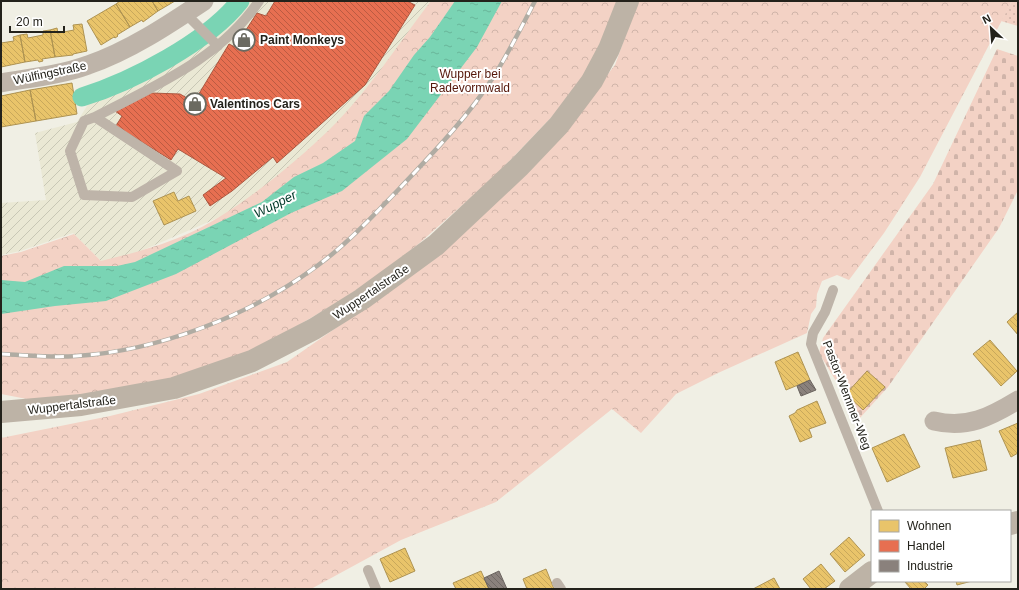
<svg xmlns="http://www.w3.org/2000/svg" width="1019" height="590" viewBox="0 0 1019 590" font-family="Arial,sans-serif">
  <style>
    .industrial { fill: url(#industrial-furrows) }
    .grass { fill: url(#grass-dots) }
    .forest { fill: url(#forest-crowns) }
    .cemetery { fill: url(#cemetery-stones) }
    .water { fill: url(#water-ripples) }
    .homes { fill: url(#homes-back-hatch); stroke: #ae9352 }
    .shops { fill: url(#shops-back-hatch); stroke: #ac5841 }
    .industry { fill: url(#industry-back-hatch); stroke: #6b645f }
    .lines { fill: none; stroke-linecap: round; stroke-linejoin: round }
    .canal { stroke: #7ad4b4; stroke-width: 19 }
    .lane { stroke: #beb4a9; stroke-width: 10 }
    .street { stroke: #beb4a9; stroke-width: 19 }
    .secondary { stroke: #bdb3a6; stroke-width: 22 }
    .rail-casing { stroke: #b0aca3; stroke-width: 4.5 }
    .rail { stroke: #fff; stroke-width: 3; stroke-dasharray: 9; stroke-linecap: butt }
    .labels { text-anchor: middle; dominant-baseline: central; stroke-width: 4; stroke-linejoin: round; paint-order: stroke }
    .poi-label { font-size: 12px; font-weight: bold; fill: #23221b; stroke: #fff; text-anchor: start }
    .street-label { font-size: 12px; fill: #23221b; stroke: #fff }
    .park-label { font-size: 12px; fill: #55170a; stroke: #fff }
    .water-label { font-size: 13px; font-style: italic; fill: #003929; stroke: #fff }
  </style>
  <defs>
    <pattern id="industrial-furrows" width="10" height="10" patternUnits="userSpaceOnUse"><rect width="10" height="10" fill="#eae8d4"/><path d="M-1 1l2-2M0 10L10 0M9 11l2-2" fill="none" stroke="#c8c7b5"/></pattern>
    <pattern id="grass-dots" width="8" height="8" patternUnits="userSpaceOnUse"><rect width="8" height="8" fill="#f3d2c5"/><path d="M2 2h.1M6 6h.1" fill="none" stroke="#d0b4a9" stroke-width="1.8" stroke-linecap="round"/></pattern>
    <pattern id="forest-crowns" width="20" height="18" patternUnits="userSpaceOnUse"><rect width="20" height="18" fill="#f3d2c5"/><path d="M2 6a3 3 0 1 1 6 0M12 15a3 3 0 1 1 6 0" fill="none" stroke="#d0b4a9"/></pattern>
    <pattern id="cemetery-stones" width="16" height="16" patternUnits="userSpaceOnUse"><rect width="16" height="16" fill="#f3d2c5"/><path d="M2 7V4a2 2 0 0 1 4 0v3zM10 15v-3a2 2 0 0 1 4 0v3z" fill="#d0b4a9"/></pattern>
    <pattern id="water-ripples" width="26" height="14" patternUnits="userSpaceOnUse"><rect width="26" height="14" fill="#7ad4b4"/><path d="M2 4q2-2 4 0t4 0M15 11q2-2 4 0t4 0" fill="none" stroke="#69b69a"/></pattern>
    <pattern id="homes-back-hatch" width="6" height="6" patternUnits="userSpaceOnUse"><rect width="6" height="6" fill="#e9c46a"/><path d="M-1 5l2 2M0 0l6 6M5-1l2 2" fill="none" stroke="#c8a85b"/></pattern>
    <pattern id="shops-back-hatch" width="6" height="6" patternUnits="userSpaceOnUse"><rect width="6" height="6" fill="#e76f51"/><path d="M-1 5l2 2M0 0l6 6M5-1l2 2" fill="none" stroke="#bb5b42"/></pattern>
    <pattern id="industry-back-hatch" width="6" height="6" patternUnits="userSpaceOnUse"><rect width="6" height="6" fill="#8a817c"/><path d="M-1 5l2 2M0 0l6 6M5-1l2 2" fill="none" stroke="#706965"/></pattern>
  </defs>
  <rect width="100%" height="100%" fill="#f0efe4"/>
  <!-- industrial -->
  <path class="industrial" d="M231,1H442L386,89L262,199L106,266L73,233L20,251L1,255V203L46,200L35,133L77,122L95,93L179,43L228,5Z"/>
  <!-- grass -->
  <path class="grass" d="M1012,1H1018V26L1001,21Z"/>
  <!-- forest -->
  <path class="forest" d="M431,1H622L595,57L566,102L493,178L415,247L355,292L258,349L145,387L32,400L1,394V256L21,252L74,234L101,261C129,254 158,247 185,235C232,215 293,165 329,130C368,92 398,44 431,1Z
    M638,1H1012L920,177L884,233L849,280L837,275L822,281L817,294L816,307L811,314L807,333L718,373L676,394L641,433L612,409L496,502L401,540L311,589H1V438L110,416L199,394L287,362L419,270L571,121L615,65Z"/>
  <!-- cemetery -->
  <path class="cemetery" d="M997,49L1018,56V190L999,228L888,387L859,419L819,353L823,338L933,184Z"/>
  <!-- water -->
  <path class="water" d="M455,1H502L477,47L407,139L342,191L291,213L176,274L106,301L55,306L1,314V280L25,282L64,266H117L135,262L262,202L294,177L323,163L355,141L364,116L389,91L414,55L430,37Z"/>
  <!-- homes -->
  <path class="homes" d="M120,1H152L158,11L143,22L142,20L130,27L116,4Z
    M152,1H175L158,11Z
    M116,4L130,27L117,35L118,36L115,38L114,37L101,45L87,21Z
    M82,24L87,51L73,54V55L55,57L50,30L57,28L58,33L74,30L73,25Z
    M50,30L55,57L42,59L43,61L39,62L38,60L25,62L20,35L27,34L28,38L43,35V31Z
    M20,35L25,62L1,67V43L14,41L13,37Z
    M72,83L77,114L36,121L30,90Z
    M30,90L36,121L1,127V96Z
    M174,192L178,201L189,196L196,211L164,225L153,201Z
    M1018,312V335L1007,322Z
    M990,340L1017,371L1001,386L973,354Z
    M798,352L810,380L786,390L775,362Z
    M867,371L885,387L863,410L846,394Z
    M817,401L826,423L809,429L812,437L800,442L789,416L795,413L797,410Z
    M1018,423V453L1011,457L999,431Z
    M904,434L920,467L887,482L872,448Z
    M980,440L987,470L953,478L945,448Z
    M849,537L865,555L845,572L830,554Z
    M405,548L415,571L390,582L380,559Z
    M821,564L835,581L824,589H811L803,579Z
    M546,569L554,589H527L523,579Z
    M481,571L489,589H456L453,583Z
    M774,578L780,589H753Z
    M906,581H924L928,585L924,589H911L905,582Z
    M956,581H972L957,585Z"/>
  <!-- shops -->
  <path class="shops" d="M275,1H407L415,5L365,85L277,163L273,157L232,191L210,206L203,195L226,178L178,149L171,160L116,126L122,116L115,111L151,93L180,94L194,102L229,44L235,47L257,13L266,16Z"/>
  <!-- industry -->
  <path class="industry" d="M810,380L816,390L801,396L797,386Z
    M499,571L507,589H489L484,578Z"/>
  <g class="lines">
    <!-- canal -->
    <path class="canal" d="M82,97C131,82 208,42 240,1"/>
    <!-- lane -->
    <path class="lane" d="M185,13L218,46
      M95,117L177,171L132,197L84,195L70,151L84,121L95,117C154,86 220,59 259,1
      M833,290L825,312L813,333L811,344L878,511
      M368,570L376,589
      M557,583L561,589"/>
    <!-- street -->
    <path class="street" d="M1,83C30,78 61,75 88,65C129,51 168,25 204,1
      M934,421C967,429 990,417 1018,400"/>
    <!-- secondary -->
    <path class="secondary" d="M1,412L81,405L174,388L252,361L314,329L362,299L436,245L520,166L559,125L592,81L609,49L628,1
      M1010,524L1018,522
      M850,589L872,572"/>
    <!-- rail casing -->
    <g class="rail-casing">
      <path id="rail" d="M1,354C26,355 51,358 76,356C159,351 251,315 317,266C346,245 374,215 399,189C433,153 468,117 494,76C509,52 522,26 535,1"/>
    </g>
    <!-- rail -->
    <use href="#rail" class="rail"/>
  </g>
  <!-- icons -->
  <defs>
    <g id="shop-ring" transform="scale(1.15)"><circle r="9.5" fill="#fff" stroke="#6b6a61" stroke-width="1.5"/><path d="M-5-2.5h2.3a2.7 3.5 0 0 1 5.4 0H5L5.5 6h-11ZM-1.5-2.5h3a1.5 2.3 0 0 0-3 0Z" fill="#6b6a61"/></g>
  </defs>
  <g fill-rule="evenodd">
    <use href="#shop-ring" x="244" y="40"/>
    <use href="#shop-ring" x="195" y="104"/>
  </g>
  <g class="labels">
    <!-- poi labels -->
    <g class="poi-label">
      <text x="260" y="40">Paint Monkeys</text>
      <text x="210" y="104">Valentinos Cars</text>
    </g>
    <!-- street labels -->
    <g class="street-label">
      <text transform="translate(50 73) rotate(-12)">Wülfingstraße</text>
      <text transform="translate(371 292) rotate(-34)">Wuppertalstraße</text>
      <text transform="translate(847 395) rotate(69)">Pastor-Wemmer-Weg</text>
      <text transform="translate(72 405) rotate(-7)">Wuppertalstraße</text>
    </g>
    <!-- park labels -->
    <g class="park-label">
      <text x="470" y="74">Wupper bei<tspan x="470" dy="14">Radevormwald</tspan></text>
    </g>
    <!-- water labels -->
    <g class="water-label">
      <text transform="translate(275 204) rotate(-27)">Wupper</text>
    </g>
  </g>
  <!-- border -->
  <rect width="1019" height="590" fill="none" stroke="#23221b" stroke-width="4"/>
  <!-- legend -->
  <rect x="871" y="510" width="140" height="72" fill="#ffffff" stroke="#a7a7a4"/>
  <rect x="879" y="520" width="20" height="12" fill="#e9c46a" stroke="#a7a7a4"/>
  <text x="907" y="530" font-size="12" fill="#23221b">Wohnen</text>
  <rect x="879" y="540" width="20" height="12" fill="#e76f51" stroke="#a7a7a4"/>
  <text x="907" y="550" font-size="12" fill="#23221b">Handel</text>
  <rect x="879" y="560" width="20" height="12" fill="#8a817c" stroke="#a7a7a4"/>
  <text x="907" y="570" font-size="12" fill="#23221b">Industrie</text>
  <!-- north arrow -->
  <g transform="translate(991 28) rotate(334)" stroke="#ffffff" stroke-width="3" paint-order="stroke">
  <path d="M0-3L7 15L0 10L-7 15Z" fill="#23221b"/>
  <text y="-6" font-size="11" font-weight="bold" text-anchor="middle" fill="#23221b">N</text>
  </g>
  <!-- scale -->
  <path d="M10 26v6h54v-6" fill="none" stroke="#23221b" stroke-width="2"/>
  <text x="16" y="26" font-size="12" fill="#23221b" stroke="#ffffff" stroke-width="3" paint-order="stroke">20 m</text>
</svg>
